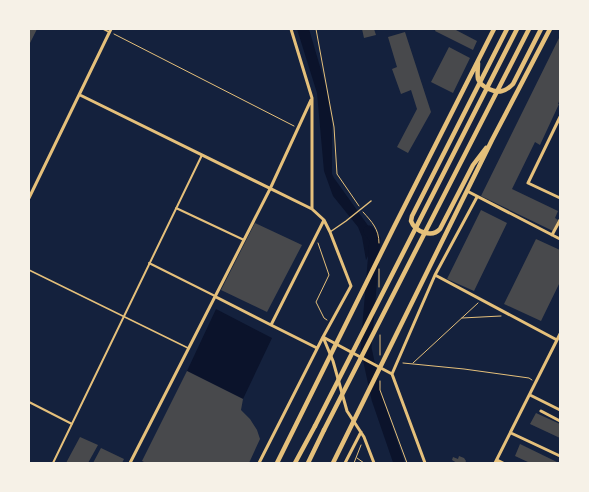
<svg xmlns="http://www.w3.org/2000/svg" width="589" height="492" viewBox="0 0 589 492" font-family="Raleway,sans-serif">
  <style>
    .water { fill: #0b132b }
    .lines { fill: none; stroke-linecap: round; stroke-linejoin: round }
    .river { stroke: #0b132b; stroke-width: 11 }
    .building { fill: #48494c }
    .path { stroke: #e5c07b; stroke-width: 1 }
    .service { stroke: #e5c07b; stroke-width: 1.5 }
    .pedestrian { stroke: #e5c07b; stroke-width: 2 }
    .minor { stroke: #e5c07b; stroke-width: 3 }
    .primary { stroke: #e5c07b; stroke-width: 4.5 }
    .trunk { stroke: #e5c07b; stroke-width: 4.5 }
  </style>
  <rect width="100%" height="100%" fill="#14213d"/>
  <!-- water -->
  <path class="water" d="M297,29H309L326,87L332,124V174L334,178L377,238L366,260L362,237L358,227L333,196L324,171L317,93Z
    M216,309L272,338L243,399L187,371Z"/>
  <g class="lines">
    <!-- river -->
    <path class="river" d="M369,231L375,239L366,348L377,399L399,463"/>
  </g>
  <!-- building -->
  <path class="building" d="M29,29H37L30,43H29Z
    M362,29H374L376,35L364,38Z
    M436,29H454L477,41L473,50L435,31Z
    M405,32L431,112L408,153L397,147L417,109L411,90L401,94L392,69L397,67L388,37Z
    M560,36V99L558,104H559L540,145L535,142L512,189L558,211L555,218L558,220L553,231L481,196Z
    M449,47L470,58L453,93L431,82Z
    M481,210L507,223L474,291L447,279Z
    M255,223L302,245L267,312L221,290Z
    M536,239L560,250V282L541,321L504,304Z
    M187,371L243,399L241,410L250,419L257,430L260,439L249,463H146L142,461Z
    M536,413L560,424V438L530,424Z
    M80,437L98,445L88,463H66Z
    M520,444L559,463H530L515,456Z
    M101,448L124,459L122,463H93Z
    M459,456L464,458L466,461L465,463H457L452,460L453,457L458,459Z"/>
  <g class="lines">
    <!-- path -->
    <path class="path" d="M316,29L334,127L337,174L359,206
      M114,34L294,126
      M363,212C372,222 379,229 379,243
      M318,243L329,275L316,302L324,318L327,320
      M379,269V287
      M462,318L501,316
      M380,335V355
      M403,363L464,369L529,378L532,380
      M413,363L478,303
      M380,381V390L407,463
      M357,458L364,463
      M354,463L361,445"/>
    <!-- service -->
    <path class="service" d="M103,29L109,32
      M330,232L346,221L371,201
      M29,270L188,348"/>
    <!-- pedestrian -->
    <path class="pedestrian" d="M176,208L244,240
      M149,263L215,296
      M29,402L72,424
      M53,463L202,155"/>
    <!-- minor -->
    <path class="minor" d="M80,95L312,209
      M560,117L528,183L560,198
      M467,191L560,239
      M29,198L111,29
      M552,235L560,220
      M435,275L557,340
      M216,297L271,325
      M323,337L333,361L347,411L364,437L374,463
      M323,337L392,374
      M317,348L271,325L324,220
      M530,395L560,410
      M541,411L560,421
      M511,433L560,456
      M497,460L503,463
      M130,463L270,189L311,100
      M259,463L323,337L351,286L330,232L324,220L312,209V98L291,29
      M345,463L361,432
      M425,463L392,374L435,275L477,197
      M495,463L560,334"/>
    <!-- primary -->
    <path class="primary" d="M478,63C478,68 477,74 478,79C481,87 494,93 502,91C507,90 510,87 513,84L541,29
      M486,148L473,165L440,229C432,238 415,232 411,221L412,216L507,29
      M277,463L394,227L494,29
      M295,463L315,426
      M308,463L324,430
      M333,463L492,140L550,29"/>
    <!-- trunk -->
    <path class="trunk" d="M315,426L517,29
      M324,430L529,29"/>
  </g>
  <!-- border -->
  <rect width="589" height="492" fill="none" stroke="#f6f1e7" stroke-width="60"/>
</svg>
